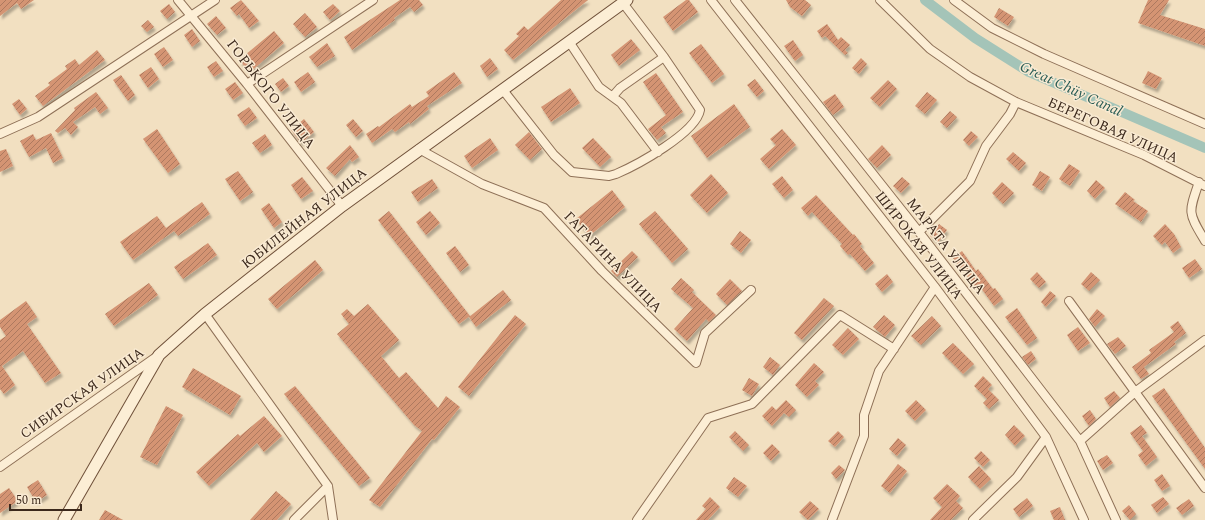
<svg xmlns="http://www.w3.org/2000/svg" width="1205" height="520" viewBox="0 0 1205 520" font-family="Spectral,serif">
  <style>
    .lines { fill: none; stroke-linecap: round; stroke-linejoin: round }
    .canal { stroke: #a4c4b8; stroke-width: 10 }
    .building { fill: url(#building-hatch); filter: url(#shadow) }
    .minor-casing { stroke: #8e7057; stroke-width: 10 }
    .secondary-casing { stroke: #70513a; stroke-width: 13 }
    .minor { stroke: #fceed5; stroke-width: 8 }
    .secondary { stroke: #fceed5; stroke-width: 11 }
    .labels { text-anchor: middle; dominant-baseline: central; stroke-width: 3; stroke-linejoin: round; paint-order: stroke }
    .street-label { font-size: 14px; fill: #3c291c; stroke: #f9ead2 }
    .water-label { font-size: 15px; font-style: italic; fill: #2a5d56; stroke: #f9ead2 }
  </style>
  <defs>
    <pattern id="building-hatch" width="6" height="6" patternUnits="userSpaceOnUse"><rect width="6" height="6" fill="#d49473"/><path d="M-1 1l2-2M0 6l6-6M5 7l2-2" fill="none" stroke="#ad795e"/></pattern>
    <filter id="shadow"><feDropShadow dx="2" dy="3.5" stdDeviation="1" flood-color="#0004"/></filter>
  </defs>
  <rect width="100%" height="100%" fill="#f2e0c1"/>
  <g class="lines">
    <!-- canal -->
    <path class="canal" d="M925,0L975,38L1029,72L1205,148"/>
  </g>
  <!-- building -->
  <path class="building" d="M0,0H34L21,9L17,3L0,16Z
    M241,0L259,21L249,28L239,14L237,16L230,8Z
    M400,0H419L423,5L414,12L410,7L394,18L395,20L352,50L344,37Z
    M561,0H588L513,60L504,50L519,36L516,34L524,26L528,30Z
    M686,0H689L698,12L673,31L663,17Z
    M786,0H805L811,5L802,16L790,7Z
    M1148,0H1169L1160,15L1205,29V46L1138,23Z
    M169,4L175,12L167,19L160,11Z
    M333,4L340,11L330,20L323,12Z
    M999,8L1014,17L1008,26L994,17Z
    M305,13L317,27L305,37L293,24Z
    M216,16L226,28L217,35L207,24Z
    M148,20L154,27L147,32L141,26Z
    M827,24L838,40L841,37L850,45L845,50L848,53L845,55L825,36L822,38L817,31Z
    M192,29L200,41L192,47L184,35Z
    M274,31L284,43L250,72L239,60Z
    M631,39L640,50L619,66L611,55Z
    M793,40L803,55L795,61L784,46Z
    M327,43L335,56L317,67L309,57Z
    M701,44L724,74L712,83L689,53Z
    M164,47L173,60L163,67L154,54Z
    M97,50L105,60L43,106L35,96L50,85L48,83L67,69L65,66L75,59L79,65Z
    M490,58L498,69L487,77L480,66Z
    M861,58L867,64L859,74L852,68Z
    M216,61L223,71L214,77L207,67Z
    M151,67L159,79L148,88L139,75Z
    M1148,71L1162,78L1156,89L1142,83Z
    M308,72L315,82L301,92L294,82Z
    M454,72L462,83L427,106L429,109L410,124L409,122L395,132L392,129L372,143L366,134L378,126L379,127L410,104L412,107L429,96L426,92Z
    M656,73L683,112L661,127L666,133L657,140L648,129L666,115L643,82Z
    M121,75L135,95L128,101L113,80Z
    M283,78L289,86L281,92L275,84Z
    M755,79L764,91L757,97L747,85Z
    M888,80L897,89L880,107L870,98Z
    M235,82L243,93L233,100L225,89Z
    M570,88L580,103L551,122L541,107Z
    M96,92L108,108L100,114L95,107L73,122L78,127L71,135L65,128L58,133L55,131L75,110L74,108Z
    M927,92L937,100L925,114L915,106Z
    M835,94L844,107L833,115L823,102Z
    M19,99L27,109L20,115L12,104Z
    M734,104L750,127L707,158L691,136Z
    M249,107L257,118L245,126L237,115Z
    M950,111L957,117L947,128L940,122Z
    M304,119L314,132L301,143L291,130Z
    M353,119L363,131L356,137L346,125Z
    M157,129L180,164L168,173L143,139Z
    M782,129L796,145L769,169L760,159L776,145L770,139Z
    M971,131L978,137L969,146L963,140Z
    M529,132L542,149L530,160L515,145Z
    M51,133L63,158L53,163L46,148L29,157L20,141L33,134L36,140Z
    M265,134L272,145L260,153L252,143Z
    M490,138L498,150L472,168L464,156Z
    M593,138L611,157L600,167L582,148Z
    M350,145L359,157L352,162L350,159L335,176L326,168Z
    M882,145L891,155L877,168L868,159Z
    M6,149L13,166L0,172V151Z
    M1013,152L1026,163L1019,171L1006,159Z
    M1069,164L1080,171L1070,186L1059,179Z
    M238,171L253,192L240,201L225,179Z
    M1040,171L1050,177L1042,191L1032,185Z
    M711,174L728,193L707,213L690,195Z
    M782,176L793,190L784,198L772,184Z
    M302,177L313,191L301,199L291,185Z
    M902,177L910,184L901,193L893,186Z
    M432,179L438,188L418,202L411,192Z
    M1096,180L1105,188L1095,199L1087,191Z
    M1002,182L1014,193L1003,204L992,193Z
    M612,190L625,207L589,236L576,219Z
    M1125,192L1135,200L1133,201L1148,211L1141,222L1115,204Z
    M816,195L853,235L854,234L862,244L860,246L874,263L865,271L850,254L848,255L840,246L842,244L812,212L808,216L801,208Z
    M202,202L210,214L178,236L174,231L133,260L120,242L157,216L166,228Z
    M269,203L282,222L274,228L261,209Z
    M389,211L470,316L459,324L378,220Z
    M430,211L440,223L426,235L416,222Z
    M655,211L688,249L672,263L639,224Z
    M939,224L947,230L938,242L930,236Z
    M1165,224L1174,234L1181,247L1173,253L1165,242L1162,245L1153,236Z
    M740,231L751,240L741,253L730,244Z
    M208,243L217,255L183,279L174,267Z
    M455,246L469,265L460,272L446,253Z
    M632,251L638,257L617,277L611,271Z
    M962,251L976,271L978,269L993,289L995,288L1003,299L994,306L978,284L975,286L953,258Z
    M1195,259L1202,269L1189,278L1182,268Z
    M315,260L323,270L277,309L268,299Z
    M1037,272L1046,282L1039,288L1030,279Z
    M1091,272L1100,280L1089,291L1081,284Z
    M887,274L893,282L882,292L875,284Z
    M681,278L694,290L692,292L716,315L709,322L706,319L687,341L674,329L693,308L671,289Z
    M730,279L742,291L727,305L716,294Z
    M149,283L158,295L114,326L105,314Z
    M503,290L511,300L476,327L469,317Z
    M1050,291L1056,296L1046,307L1041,302Z
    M824,298L834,306L802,340L794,333Z
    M26,301L37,317L27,324L61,373L45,383L23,351L2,366L15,385L4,394L0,389V340L6,336L0,327V320Z
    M368,304L399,340L381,356L399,378L406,372L438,408L446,396L460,407L434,440L432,439L380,507L369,500L422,431L414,425L337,334L349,324L341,314L347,309L354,316Z
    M1017,308L1037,338L1027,345L1005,317Z
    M1097,309L1105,316L1095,327L1089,319Z
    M515,315L526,324L469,396L458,387Z
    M884,315L895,325L885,337L873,327Z
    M932,316L941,326L921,345L911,336Z
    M1178,321L1186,333L1174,342L1176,344L1144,367L1149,374L1141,379L1132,367L1151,353L1149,350L1174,332L1170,327Z
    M1078,327L1090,343L1078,351L1067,335Z
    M848,328L859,339L843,355L832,345Z
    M1118,337L1126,346L1115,354L1107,344Z
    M953,343L974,364L963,374L942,353Z
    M1031,351L1036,359L1028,365L1022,357Z
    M770,357L780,365L773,375L763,367Z
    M814,363L824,372L815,381L819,385L807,397L795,385Z
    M193,368L241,396L230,415L182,387Z
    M983,376L992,385L988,389L999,400L989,409L983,403L987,399L974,386Z
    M749,378L759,384L752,396L742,390Z
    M295,386L370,478L359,486L284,394Z
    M1164,388L1205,448V469L1152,396Z
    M1114,391L1120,398L1110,407L1104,398Z
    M786,400L796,410L789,417L784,413L772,426L762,416L772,406L776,410Z
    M916,400L926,410L915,421L905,411Z
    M166,406L183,415L157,465L140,457Z
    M1090,410L1096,419L1089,426L1082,416Z
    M264,416L282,436L264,452L257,443L209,486L196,472L238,434L240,436Z
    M1014,425L1025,436L1015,446L1005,435Z
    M1141,425L1147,433L1142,436L1157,457L1146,466L1138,455L1143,451L1130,433Z
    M735,431L749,445L743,451L729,437Z
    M838,431L844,437L835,447L828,441Z
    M898,438L906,445L897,456L889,449Z
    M772,444L780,452L771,461L763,453Z
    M981,451L990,460L983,467L974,458Z
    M1107,455L1113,463L1103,470L1097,461Z
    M898,464L907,471L890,493L881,486Z
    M839,465L845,470L836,479L831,473Z
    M979,466L991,479L980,489L968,477Z
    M1162,474L1170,486L1162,491L1154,480Z
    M734,477L747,486L738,497L726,488Z
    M38,480L47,495L36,502L27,487Z
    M947,484L960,496L956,501L963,508L951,520H930L942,507L933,498Z
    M9,488L18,501L0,513V494Z
    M276,491L291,504L277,520H250Z
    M710,497L720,507L708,520H696L706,509L702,506Z
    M1163,497L1169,504L1157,513L1151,505Z
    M1027,498L1033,506L1019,517L1013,509Z
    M1189,499L1194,506L1182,515L1176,508Z
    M810,501L819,509L808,520L799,512Z
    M1129,505L1136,514L1130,520L1122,511Z
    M1060,507L1065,520H1054L1050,511Z
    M105,510L123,520H99Z"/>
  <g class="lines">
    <!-- minor casing -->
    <g class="minor-casing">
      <path id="minor" d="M178,0L247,84L342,206
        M711,0L935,287L1046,437L1084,520
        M735,0L919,232L1080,441L1116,520
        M880,0L930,49L970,77L1016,102
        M954,0L992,28L1044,54L1205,124
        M570,43L599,87L621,103L658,152
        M247,84L373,0
        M503,90L554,155L572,172L609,176L616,174C637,165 696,133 700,110L664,57L623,3
        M613,96L620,88L664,57
        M0,134L38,117L215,0
        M419,149L482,184L544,208L602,271L696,363L705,333L751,290
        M1199,182C1188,214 1188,212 1205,241
        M919,232L970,181L986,146L1010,114L1016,102L1144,155L1205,186
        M1069,301L1205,488
        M205,314L328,486L333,520
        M1080,441L1135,392L1205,340
        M0,467L156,357
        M294,520L328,486
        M637,520L708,418L752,404L840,315L894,349
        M832,520L864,436V415L879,371L935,287
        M973,520L1017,477L1046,437"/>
    </g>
    <!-- secondary casing -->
    <g class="secondary-casing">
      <path id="secondary" d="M64,520L159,355L205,314L342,206L627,0"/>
    </g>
    <!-- minor -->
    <use href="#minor" class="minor"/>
    <!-- secondary -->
    <use href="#secondary" class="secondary"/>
  </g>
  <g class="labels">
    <!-- street labels -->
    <g class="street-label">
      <text transform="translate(271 94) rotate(52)">ГОРЬКОГО УЛИЦА</text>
      <text transform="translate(1113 130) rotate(24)">БЕРЕГОВАЯ УЛИЦА</text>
      <text transform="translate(304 218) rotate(-38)">ЮБИЛЕЙНАЯ УЛИЦА</text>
      <text transform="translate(919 245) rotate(52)">ШИРОКАЯ УЛИЦА</text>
      <text transform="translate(946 246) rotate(52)">МАРАТА УЛИЦА</text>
      <text transform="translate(613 262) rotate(46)">ГАГАРИНА УЛИЦА</text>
      <text transform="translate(82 393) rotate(-35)">СИБИРСКАЯ УЛИЦА</text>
    </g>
    <!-- water labels -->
    <g class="water-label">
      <text transform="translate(1071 89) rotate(25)">Great Chüy Canal</text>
    </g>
  </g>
  <!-- scale -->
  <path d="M10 504v6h71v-6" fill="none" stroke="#3c291c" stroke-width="2"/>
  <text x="16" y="504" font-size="12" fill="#3c291c" stroke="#f9ead2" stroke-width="3" paint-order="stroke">50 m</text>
</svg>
